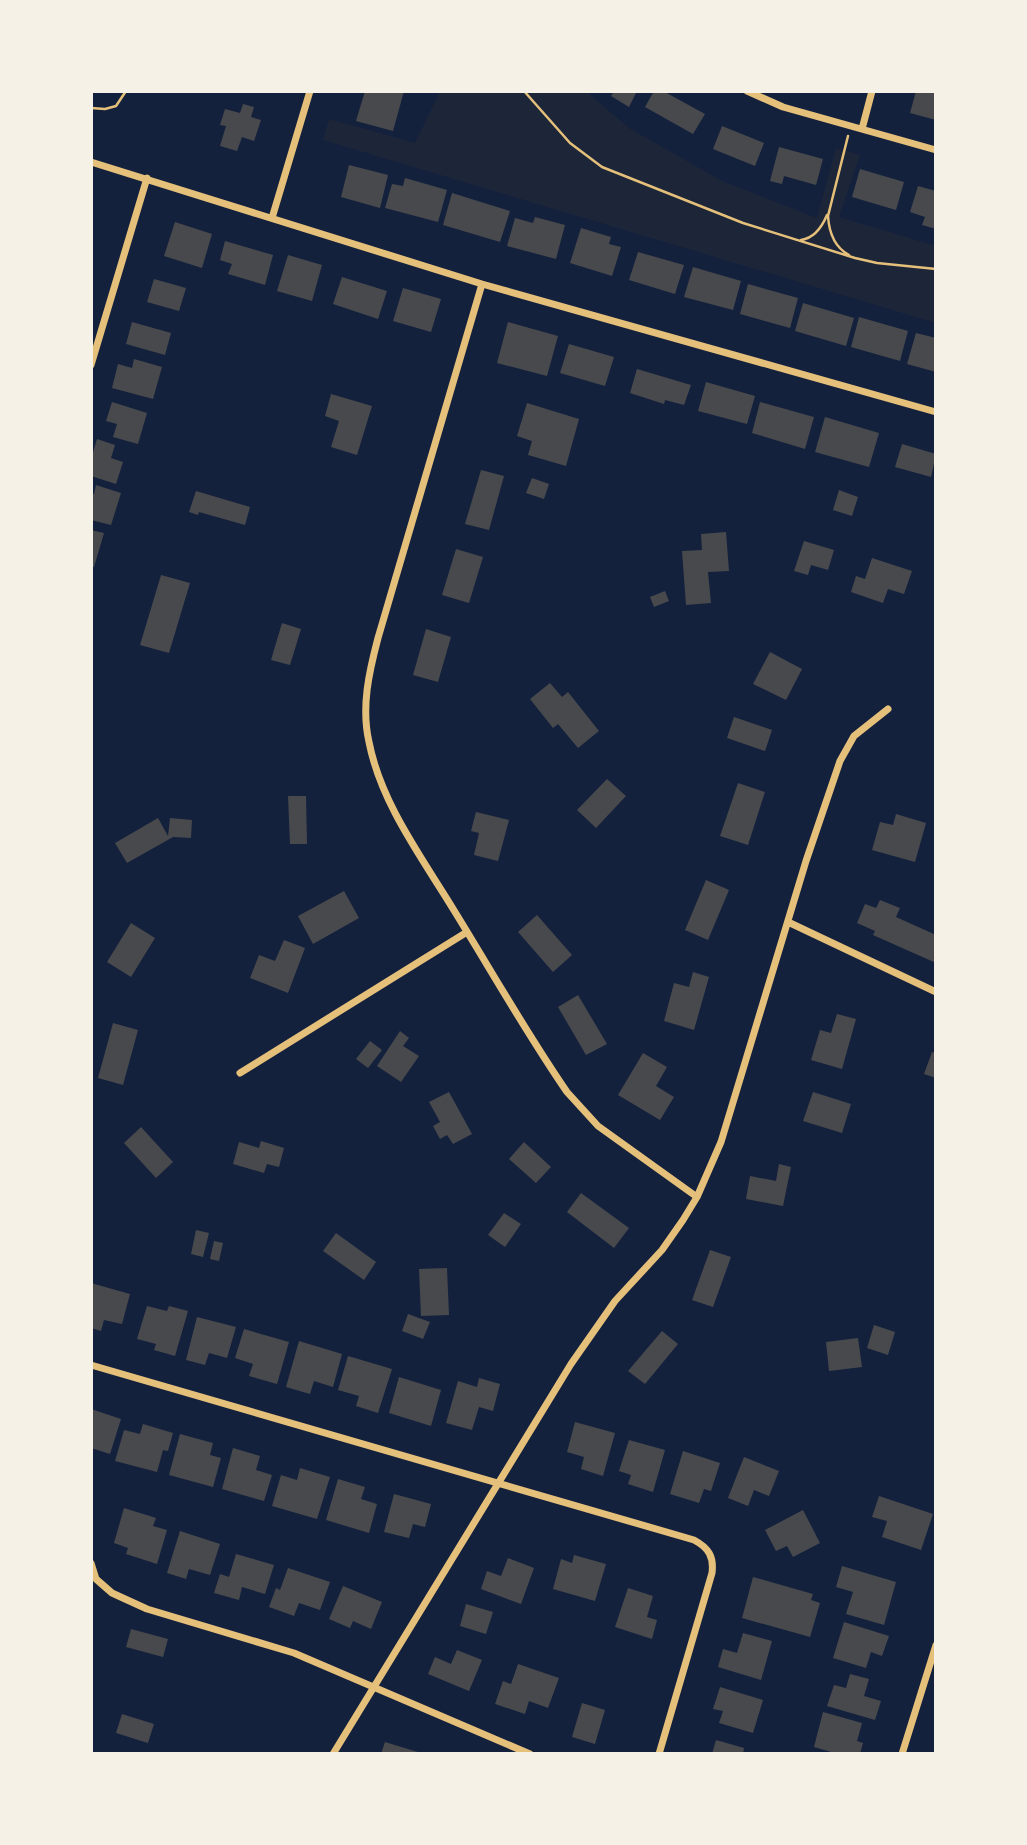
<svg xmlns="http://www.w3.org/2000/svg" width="1027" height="1845" viewBox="0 0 1027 1845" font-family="'Source Sans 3',sans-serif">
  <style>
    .green { fill: #1d2539 }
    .building { fill: #48494c }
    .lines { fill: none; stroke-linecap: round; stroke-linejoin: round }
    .path { stroke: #e5c07b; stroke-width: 2.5 }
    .minor { stroke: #e5c07b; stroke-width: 7 }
  </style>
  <rect width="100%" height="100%" fill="#14213d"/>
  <!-- green -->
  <path class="green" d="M440,91H586L629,128L722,181L817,218L836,148L860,155L839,217L936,246V323L323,140L329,119L415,143Z"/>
  <!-- building -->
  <path class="building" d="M365,91H404L393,131L356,121Z
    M614,91H637L629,107L611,96Z
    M654,91H663L705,114L693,134L645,107Z
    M916,91H936V120L910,113Z
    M243,104L254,107L251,117L261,120L254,141L242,137L237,151L220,146L226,126L220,125L225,109L240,113Z
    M722,126L764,143L755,166L713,149Z
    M779,147L823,159L816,185L784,176L782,184L770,181Z
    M349,165L388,175L380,208L341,197Z
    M860,169L904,182L896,210L852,197Z
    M405,178L447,190L438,222L385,208L392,184L403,186Z
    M918,186L936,191V229L922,225L925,217L910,212Z
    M452,193L510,211L500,242L443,225Z
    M535,217L565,225L556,259L507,246L515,218L533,223Z
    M175,222L212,234L202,268L164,256Z
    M581,228L611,237L609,244L621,247L612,276L570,263Z
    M225,241L273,255L265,285L228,274L232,264L220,260Z
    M638,252L684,265L675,294L629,280Z
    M288,255L322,265L312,301L277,291Z
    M693,267L741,281L733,310L684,297Z
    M342,277L387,291L378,319L333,304Z
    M154,279L186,288L179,311L147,302Z
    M748,284L798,298L790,328L740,314Z
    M403,288L441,299L431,332L393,321Z
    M803,303L854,318L846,346L795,331Z
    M859,317L908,331L900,361L851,347Z
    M132,322L171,333L165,355L126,344Z
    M508,322L558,336L547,376L497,363Z
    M916,333L936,338V372L907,364Z
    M569,344L614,357L605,386L560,373Z
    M134,359L162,367L153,399L112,388L118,364L132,368Z
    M637,369L691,385L684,405L665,400L664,404L630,393Z
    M706,382L755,396L747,424L698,411Z
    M331,394L372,406L357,455L331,447L339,421L325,416Z
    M112,402L147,413L138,444L113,437L117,424L106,421Z
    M760,402L814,417L805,449L752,433Z
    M527,403L579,419L566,466L528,455L532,441L517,436Z
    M825,417L879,433L869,467L815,452Z
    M97,439L115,445L111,458L123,462L116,484L91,476V459Z
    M902,444L936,454L931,477L895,467Z
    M481,470L504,476L489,530L465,524Z
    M532,478L549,484L544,499L526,493Z
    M96,485L121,493L111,525L91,520V493L94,494Z
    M839,490L858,497L852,516L833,510Z
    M196,491L250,507L245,525L199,512L198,515L189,512Z
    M91,530L104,533L94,567H91Z
    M726,532L729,571L708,572L711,603L686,605L682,551L702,550L701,534Z
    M804,541L834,550L828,570L811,565L808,575L794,571Z
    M456,549L483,557L469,603L442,595Z
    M872,558L912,571L904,594L888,589L883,603L851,592L856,576L865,579Z
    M161,575L190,583L169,653L140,645Z
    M665,591L669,601L654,607L650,597Z
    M282,623L301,629L290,665L271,660Z
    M426,629L451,637L438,682L413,675Z
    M770,652L802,669L786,700L753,684Z
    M550,683L562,697L568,692L599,731L578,748L558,724L553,728L530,699Z
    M734,717L772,730L765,751L727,738Z
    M607,779L626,796L596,828L577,810Z
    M738,783L765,792L748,845L720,836Z
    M288,796H306L307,844H290Z
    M476,812L509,820L498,861L474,855L479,833L471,831Z
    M896,814L926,823L915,862L872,850L880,822L893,825Z
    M158,818L168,836L170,818L192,820L191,838L173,837L127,863L115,843Z
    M706,880L729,890L708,940L685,930Z
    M344,891L359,918L313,944L298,916Z
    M880,900L900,908L896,917L936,935V963L873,935L875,931L857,923L865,904L876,908Z
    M537,915L572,955L553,972L518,932Z
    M131,923L155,938L131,977L107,962Z
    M284,940L305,948L288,993L250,978L259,955L275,961Z
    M693,972L709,977L694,1030L664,1021L674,983L689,987Z
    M578,995L607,1044L586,1055L558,1007Z
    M837,1014L856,1019L842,1069L811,1060L820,1030L831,1033Z
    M113,1023L138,1030L123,1085L98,1078Z
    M400,1031L409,1038L403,1046L419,1056L401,1082L377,1066Z
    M370,1041L382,1050L368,1068L356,1059Z
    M932,1052L936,1053V1078L924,1074Z
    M643,1053L667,1067L656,1086L674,1097L660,1120L618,1095Z
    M449,1092L472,1134L453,1144L447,1135L440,1139L433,1126L440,1122L429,1102Z
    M813,1092L851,1104L842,1133L803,1121Z
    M141,1127L173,1162L156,1178L124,1143Z
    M261,1141L284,1148L279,1167L267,1164L264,1173L233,1164L239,1142L259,1148Z
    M524,1142L551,1167L536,1183L509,1159Z
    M779,1164L791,1167L783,1206L746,1199L750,1176L776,1181Z
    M581,1193L629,1228L614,1248L567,1212Z
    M504,1213L521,1224L505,1247L488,1235Z
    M196,1230L209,1233L203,1257L191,1254Z
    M336,1233L376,1262L364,1280L323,1251Z
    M214,1241L223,1243L219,1261L210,1259Z
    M710,1250L731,1257L713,1307L692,1300Z
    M447,1268L449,1315L421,1316L419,1269Z
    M91,1283L130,1294L122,1324L104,1320L101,1331L91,1328Z
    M147,1306L167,1311L169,1306L188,1311L175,1356L154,1350L156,1344L137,1339Z
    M408,1314L430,1322L423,1339L402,1331Z
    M197,1317L236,1327L227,1358L209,1353L205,1365L186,1360Z
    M874,1325L895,1332L888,1355L867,1348Z
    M244,1329L289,1342L277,1384L249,1376L253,1364L235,1358Z
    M662,1331L678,1344L645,1384L628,1371Z
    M858,1338L862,1367L829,1371L826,1342Z
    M299,1341L342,1354L333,1387L314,1381L310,1394L286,1387Z
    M348,1356L392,1369L378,1413L356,1406L359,1396L338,1390Z
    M399,1377L441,1390L431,1426L389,1413Z
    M479,1378L500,1384L493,1411L479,1407L472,1430L446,1423L458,1381L477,1387Z
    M91,1409L121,1419L110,1454L91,1448Z
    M575,1422L615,1433L603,1476L581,1469L584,1457L567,1452Z
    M143,1424L173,1433L168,1451L163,1450L157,1472L115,1461L124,1430L140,1434Z
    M180,1434L213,1443L210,1455L221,1458L213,1487L169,1475Z
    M629,1440L665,1450L653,1492L628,1484L631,1475L619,1471Z
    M233,1448L260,1456L256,1470L272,1475L264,1501L222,1489Z
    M683,1451L720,1463L711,1491L704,1489L699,1503L670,1494Z
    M744,1457L779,1471L769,1496L754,1490L748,1506L728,1498Z
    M300,1468L330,1477L317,1519L272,1506L281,1475L297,1480Z
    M338,1479L365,1487L361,1499L377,1504L369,1533L326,1520Z
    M394,1494L431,1504L425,1527L413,1524L409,1538L384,1532Z
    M879,1496L933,1514L921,1550L882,1537L887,1521L872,1517Z
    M124,1508L156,1518L153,1526L167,1530L157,1564L126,1554L128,1548L114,1543Z
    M803,1510L820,1543L793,1557L787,1546L776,1551L765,1530Z
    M180,1531L220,1544L210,1575L189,1569L186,1579L167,1573Z
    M236,1554L274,1565L265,1594L242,1587L239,1600L214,1593L220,1574L229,1577Z
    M574,1555L606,1564L595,1601L553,1589L561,1559L572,1563Z
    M508,1558L534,1568L521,1604L481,1589L487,1571L501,1576Z
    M842,1566L896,1582L884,1625L846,1614L853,1592L836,1587Z
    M288,1568L330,1582L320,1610L299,1603L294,1616L269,1607L276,1588L280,1590Z
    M753,1577L813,1594L811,1600L820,1603L810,1637L742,1618Z
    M343,1586L382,1602L371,1629L353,1621L350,1628L329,1619Z
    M628,1588L653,1596L647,1617L657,1620L652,1639L615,1627Z
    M466,1604L493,1612L486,1634L460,1626Z
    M844,1622L889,1636L882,1656L871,1652L866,1668L833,1658Z
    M131,1629L168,1639L163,1657L126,1647Z
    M743,1633L772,1641L761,1680L718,1667L723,1649L737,1653Z
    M457,1650L482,1660L469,1691L428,1674L435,1657L451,1664Z
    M518,1664L559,1678L548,1708L529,1701L525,1714L495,1704L503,1681L511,1684Z
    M850,1674L869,1679L864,1696L881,1701L875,1720L827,1706L834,1685L846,1688Z
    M720,1687L763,1700L753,1733L719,1723L723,1711L713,1709Z
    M582,1703L605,1710L595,1744L572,1737Z
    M823,1712L862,1723L857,1741L863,1743L860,1754H838L814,1747Z
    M122,1714L154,1724L148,1743L116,1733Z
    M716,1740L744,1748L743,1754H712Z
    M385,1742L421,1753V1754H381Z"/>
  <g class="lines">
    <!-- path -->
    <path class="path" d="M524,91L570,143L602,167L743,223L855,258
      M91,108L105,109L116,106L126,91
      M848,136L828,216C829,232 834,247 849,255
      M801,240C815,238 822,227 827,215
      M855,258L877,263L936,269"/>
    <!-- minor -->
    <path class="minor" d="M747,91L783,107L936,150
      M862,129L872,91
      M91,162L482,284L936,412
      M272,218L310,91
      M482,284L378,638C369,672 361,707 369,742C381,804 423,859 455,912C492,972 527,1034 567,1092L598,1126L697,1197
      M91,365L147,178
      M788,922L936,992
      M240,1073L467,932
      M91,1365L694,1540C709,1548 714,1557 712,1573L659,1754
      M91,1563L96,1579L112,1593L147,1609L294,1653L530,1754
      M333,1754L571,1364L615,1301L662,1250L683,1220L697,1197L721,1142L806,861L840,761L854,736L888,709
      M902,1754L936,1645"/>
  </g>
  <!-- border -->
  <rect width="1027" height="1845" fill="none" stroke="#f6f1e7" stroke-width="186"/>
</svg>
